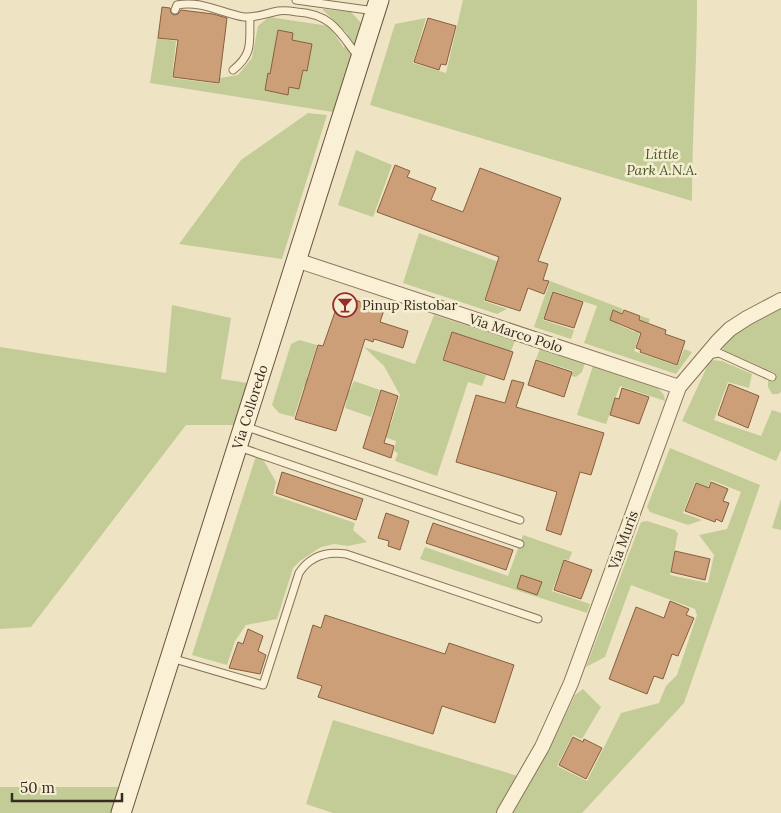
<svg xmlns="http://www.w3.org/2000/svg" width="781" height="813" viewBox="0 0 781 813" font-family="Lora,serif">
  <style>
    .green { fill: #c3cc96 }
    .building { fill: #cc9f78; stroke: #875f3f }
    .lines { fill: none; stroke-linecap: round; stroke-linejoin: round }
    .lane-casing { stroke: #88745a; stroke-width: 9 }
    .street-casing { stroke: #88745a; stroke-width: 16 }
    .secondary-casing { stroke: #6a553d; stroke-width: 21 }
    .lane { stroke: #f9f0d6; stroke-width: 7 }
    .street { stroke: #f9f0d6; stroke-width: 14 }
    .secondary { stroke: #f9f0d6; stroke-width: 19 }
    .labels { text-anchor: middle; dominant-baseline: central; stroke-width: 5; stroke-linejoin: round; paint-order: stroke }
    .park-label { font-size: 14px; font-style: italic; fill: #465424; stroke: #f5edd2 }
    .poi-label { font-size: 14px; fill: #382b1e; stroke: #f5edd2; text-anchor: start }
    .street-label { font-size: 14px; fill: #382b1e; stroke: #f5edd2 }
  </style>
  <rect width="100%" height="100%" fill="#eee3c3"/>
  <!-- green -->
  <path class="green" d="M463,0H697C697,67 692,134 692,201L370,105L395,24L426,18L413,63L446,73Z
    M322,9L351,12L362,24L333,112L150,83L157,38L176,41L172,78L219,84L220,78L238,75L252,58L258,26L269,17L329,26L344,48L348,34Z
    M308,113L327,115L282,259L179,244L241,160Z
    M356,150L392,165L373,217L338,205Z
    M419,233L510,266L507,275L494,271L484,301L507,309L497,314L403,283Z
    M550,281L623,309L617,324L635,332L641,316L650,319L647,327L642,326L634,351L677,366L684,349L692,352L676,374L584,343L597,306L553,291L543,320L574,330L571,339L534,327Z
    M781,304V392L778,394H772L768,387V380L773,382L775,373L724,351L721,344L737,330Z
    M172,305L231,318L221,379L248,383L235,425H186L31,627L0,629V347L166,373Z
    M434,315L515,341L511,351L452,332L442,360L486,375L482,386L468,382L437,476L395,461L398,453L394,451L396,441L379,435L391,424L400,395L384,366L364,347L415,364Z
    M299,340L317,345L307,377L350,390L354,381L380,390L371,417L345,408L347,400L304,386L294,417L279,413L272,405L291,344Z
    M540,349L585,363L582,372L576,377L571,376L573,371L536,359Z
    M710,360L722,361L752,374L749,388L728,382L714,420L761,436L772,410L781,413V450L776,461L682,421Z
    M593,366L657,387L664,395L665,401L620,386L606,424L577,415Z
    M670,448L760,485L684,703L582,813H513L547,753L575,695L583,689L601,707L582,739L573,735L557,766L587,781L621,713L659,703L666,686L677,675L697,615L695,609L631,585L605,657L586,667L641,522L647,521L675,530L678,533L670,575L708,583L714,555L699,535L727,529L741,492L711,480L708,487L695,482L683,513L702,520L688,525L650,512L647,507Z
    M256,456L264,461L276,482L273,495L355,523L353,530L367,542L348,546L334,544L321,547L300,561L293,568L277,619L246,625L235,641L227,665L192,655Z
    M781,499V530L772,528Z
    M523,535L572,552L569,560L564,559L552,591L590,604L587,613L420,559L425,547L508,576Z
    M333,720L518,776L496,813H333L306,804Z
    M0,787H120L111,813H0Z"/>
  <!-- building -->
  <path class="building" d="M162,7L170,8L171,13L174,15L178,14L181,10L213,14L227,18L219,83L173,77L178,40L158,38Z
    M428,18L456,26L446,65L441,64L439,70L414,62Z
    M278,30L293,33L292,40L312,44L307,71L303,70L299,89L289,87L288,95L265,90L268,73L270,74Z
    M395,165L410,171L407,177L436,188L431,200L463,212L480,168L561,198L538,261L548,264L543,280L549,281L544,294L528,288L520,311L485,300L499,257L377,212Z
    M553,292L583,302L574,328L544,319Z
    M341,295L384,310L380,322L408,331L403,348L374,339L373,342L365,339L336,431L295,419L318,345L323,346Z
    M613,310L622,314L624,310L640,316L639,320L666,330L665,334L685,341L677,365L640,352L641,350L636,348L641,333L610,320Z
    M452,332L513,352L504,380L443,360Z
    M536,360L572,372L564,397L528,385Z
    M512,380L524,383L516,407L604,433L591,475L580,472L561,535L546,530L557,492L456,462L476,395L505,403Z
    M729,384L759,396L748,428L718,415Z
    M622,388L649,397L639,424L610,415L615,398L619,399Z
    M381,390L398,396L384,443L394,446L391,458L363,448Z
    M282,472L363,499L356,520L276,493Z
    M711,482L728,489L723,501L729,503L722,522L716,519L715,522L685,511L696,483L709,488Z
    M386,513L409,521L400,550L388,546L389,541L378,538Z
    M433,523L513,550L506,570L426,543Z
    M675,551L710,559L705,580L671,572Z
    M564,560L592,570L581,599L554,590Z
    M521,575L542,582L537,595L517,588Z
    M670,601L689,609L686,615L694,618L678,656L672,654L663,679L654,676L647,694L609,679L636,607L664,618Z
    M325,615L445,654L449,643L514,665L495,723L442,706L433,734L318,697L322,686L297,678L313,625L321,628Z
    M248,629L263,636L258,651L266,655L260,674L229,668L238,642L243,644Z
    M573,737L583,742L584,739L602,748L586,779L559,765Z"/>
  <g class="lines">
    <!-- lane casing -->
    <g class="lane-casing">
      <path id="lane" d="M296,0L375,11
        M175,10L177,5C201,0 221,13 244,17C256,18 267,13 278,11C284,10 291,11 297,12C332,14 340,33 359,58
        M233,70C254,53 249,42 250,18
        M708,355L719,353L772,377
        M244,426L520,520
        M239,447L520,544
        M171,658L263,685L299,573C310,556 326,551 346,554L538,619"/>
    </g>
    <!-- street casing -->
    <g class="street-casing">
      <path id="street" d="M296,260L679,387
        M504,813L542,747L571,683L679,387L718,341L730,329L747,318L781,300"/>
    </g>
    <!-- secondary casing -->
    <g class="secondary-casing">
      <g id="secondary">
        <path id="s1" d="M121,813L379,0"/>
      </g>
    </g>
    <!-- lane -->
    <use href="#lane" class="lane"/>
    <!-- street -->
    <use href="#street" class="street"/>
    <!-- secondary -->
    <use href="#secondary" class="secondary"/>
  </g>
  <!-- icons -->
  <defs>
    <g id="bar-ring" transform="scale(1.25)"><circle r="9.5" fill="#f5edd2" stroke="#972d2a" stroke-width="1.5"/><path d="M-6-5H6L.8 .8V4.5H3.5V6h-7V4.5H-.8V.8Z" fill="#972d2a"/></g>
  </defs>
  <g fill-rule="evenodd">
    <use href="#bar-ring" x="345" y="305"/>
  </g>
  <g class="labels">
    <!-- park labels -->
    <g class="park-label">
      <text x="662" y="154">Little<tspan x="662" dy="16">Park A.N.A.</tspan></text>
    </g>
    <!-- poi labels -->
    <g class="poi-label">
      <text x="362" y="305">Pinup Ristobar</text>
    </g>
    <!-- street labels -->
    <g class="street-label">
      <text transform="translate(516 333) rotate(18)">Via Marco Polo</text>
      <text stroke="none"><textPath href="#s1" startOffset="426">Via Colloredo</textPath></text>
      <text transform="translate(623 540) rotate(-70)">Via Muris</text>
    </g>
  </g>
  <!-- scale -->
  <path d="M12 793v8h110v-8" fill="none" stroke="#382b1e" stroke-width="2.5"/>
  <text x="20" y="793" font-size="15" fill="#382b1e" stroke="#f5edd2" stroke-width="4" paint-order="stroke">50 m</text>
</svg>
